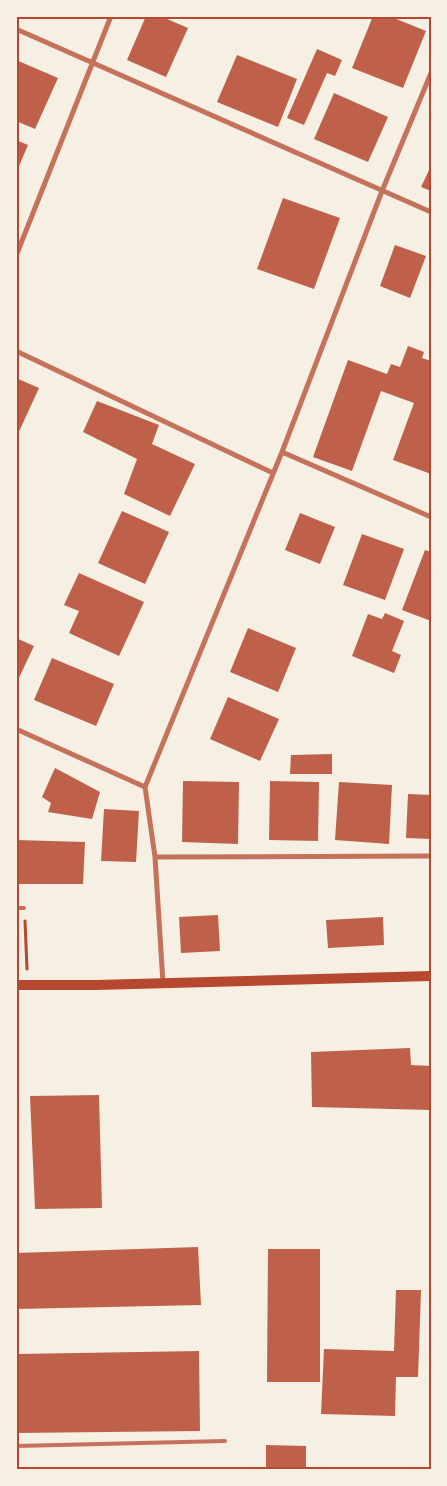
<svg xmlns="http://www.w3.org/2000/svg" width="447" height="1486" viewBox="0 0 447 1486" font-family="'Crimson Pro',serif">
  <style>
    .building { fill: #bf614a }
    .lines { fill: none; stroke-linecap: round; stroke-linejoin: round }
    .path { stroke: #b5482f; stroke-width: 3 }
    .service { stroke: #c5725c; stroke-width: 4 }
    .minor { stroke: #c5725c; stroke-width: 5 }
    .secondary { stroke: #b5482f; stroke-width: 10 }
    .neatline { fill: none; stroke: #b5482f; stroke-width: 2 }
  </style>
  <rect width="100%" height="100%" fill="#f6efe4"/>
  <!-- building -->
  <path class="building" d="M146,16H160L188,28L166,77L127,60Z
    M373,16H389L426,31L403,88L352,68Z
    M317,49L342,60L335,76L327,73L304,125L287,118Z
    M237,55L297,79L278,127L217,102Z
    M16,60L58,78L35,129L16,121Z
    M334,93L388,117L368,162L314,139Z
    M16,140L28,145L16,173Z
    M431,166V191L421,187Z
    M283,198L340,218L314,289L257,269Z
    M395,245L426,256L410,298L380,286Z
    M408,346L424,352L422,358L431,361V474L393,460L414,403L381,391L352,471L313,457L348,360L387,374L391,364L400,367Z
    M16,378L39,388L16,438Z
    M97,401L159,425L152,444L195,464L170,516L124,494L137,459L83,432Z
    M122,511L169,532L145,584L98,563Z
    M300,513L335,527L320,564L285,550Z
    M362,534L404,549L385,600L343,585Z
    M425,550L431,552V621L402,610Z
    M79,573L144,602L119,656L69,633L79,611L64,605Z
    M385,613L404,621L392,651L401,655L394,673L352,656L368,614L382,619Z
    M248,628L296,648L278,692L230,672Z
    M16,638L34,646L16,684Z
    M52,658L114,684L96,726L34,700Z
    M228,697L279,719L260,761L210,739Z
    M332,754V774H290L291,755Z
    M55,768L100,792L92,819L48,812L51,803L42,797Z
    M183,781L239,782L238,844L182,842Z
    M270,781L319,782L318,841L269,840Z
    M339,782L392,785L389,844L335,840Z
    M408,794L431,795V839L406,838Z
    M104,809L139,811L136,862L101,861Z
    M16,840L85,842L83,884H16Z
    M218,915L220,951L181,953L179,917Z
    M383,917L384,945L328,948L326,920Z
    M410,1048L411,1065L431,1066V1110L312,1107L311,1052Z
    M99,1095L102,1208L35,1209L30,1096Z
    M198,1247L201,1305L16,1309V1253Z
    M268,1249H320V1382H267Z
    M396,1290H421L418,1377H396L395,1416L321,1414L324,1349L394,1351Z
    M199,1351L200,1431L16,1433V1354Z
    M266,1445L306,1446V1470H266Z"/>
  <g class="lines">
    <!-- path -->
    <path class="path" d="M25,921L27,969"/>
    <!-- service -->
    <path class="service" d="M16,908H24
      M16,1446L225,1441"/>
    <!-- minor -->
    <path class="minor" d="M16,29L431,212
      M16,256L111,16
      M16,351L273,473
      M282,452L431,517
      M16,729L145,787
      M155,857L431,856
      M163,983L155,857L145,787L282,452L382,191L431,73"/>
    <!-- secondary -->
    <path class="secondary" d="M16,985H96L431,976"/>
  </g>
  <!-- border -->
  <rect width="447" height="1486" fill="none" stroke="#f6efe4" stroke-width="35"/>
  <rect x="18" y="18" width="412" height="1450" class="neatline"/>
</svg>
